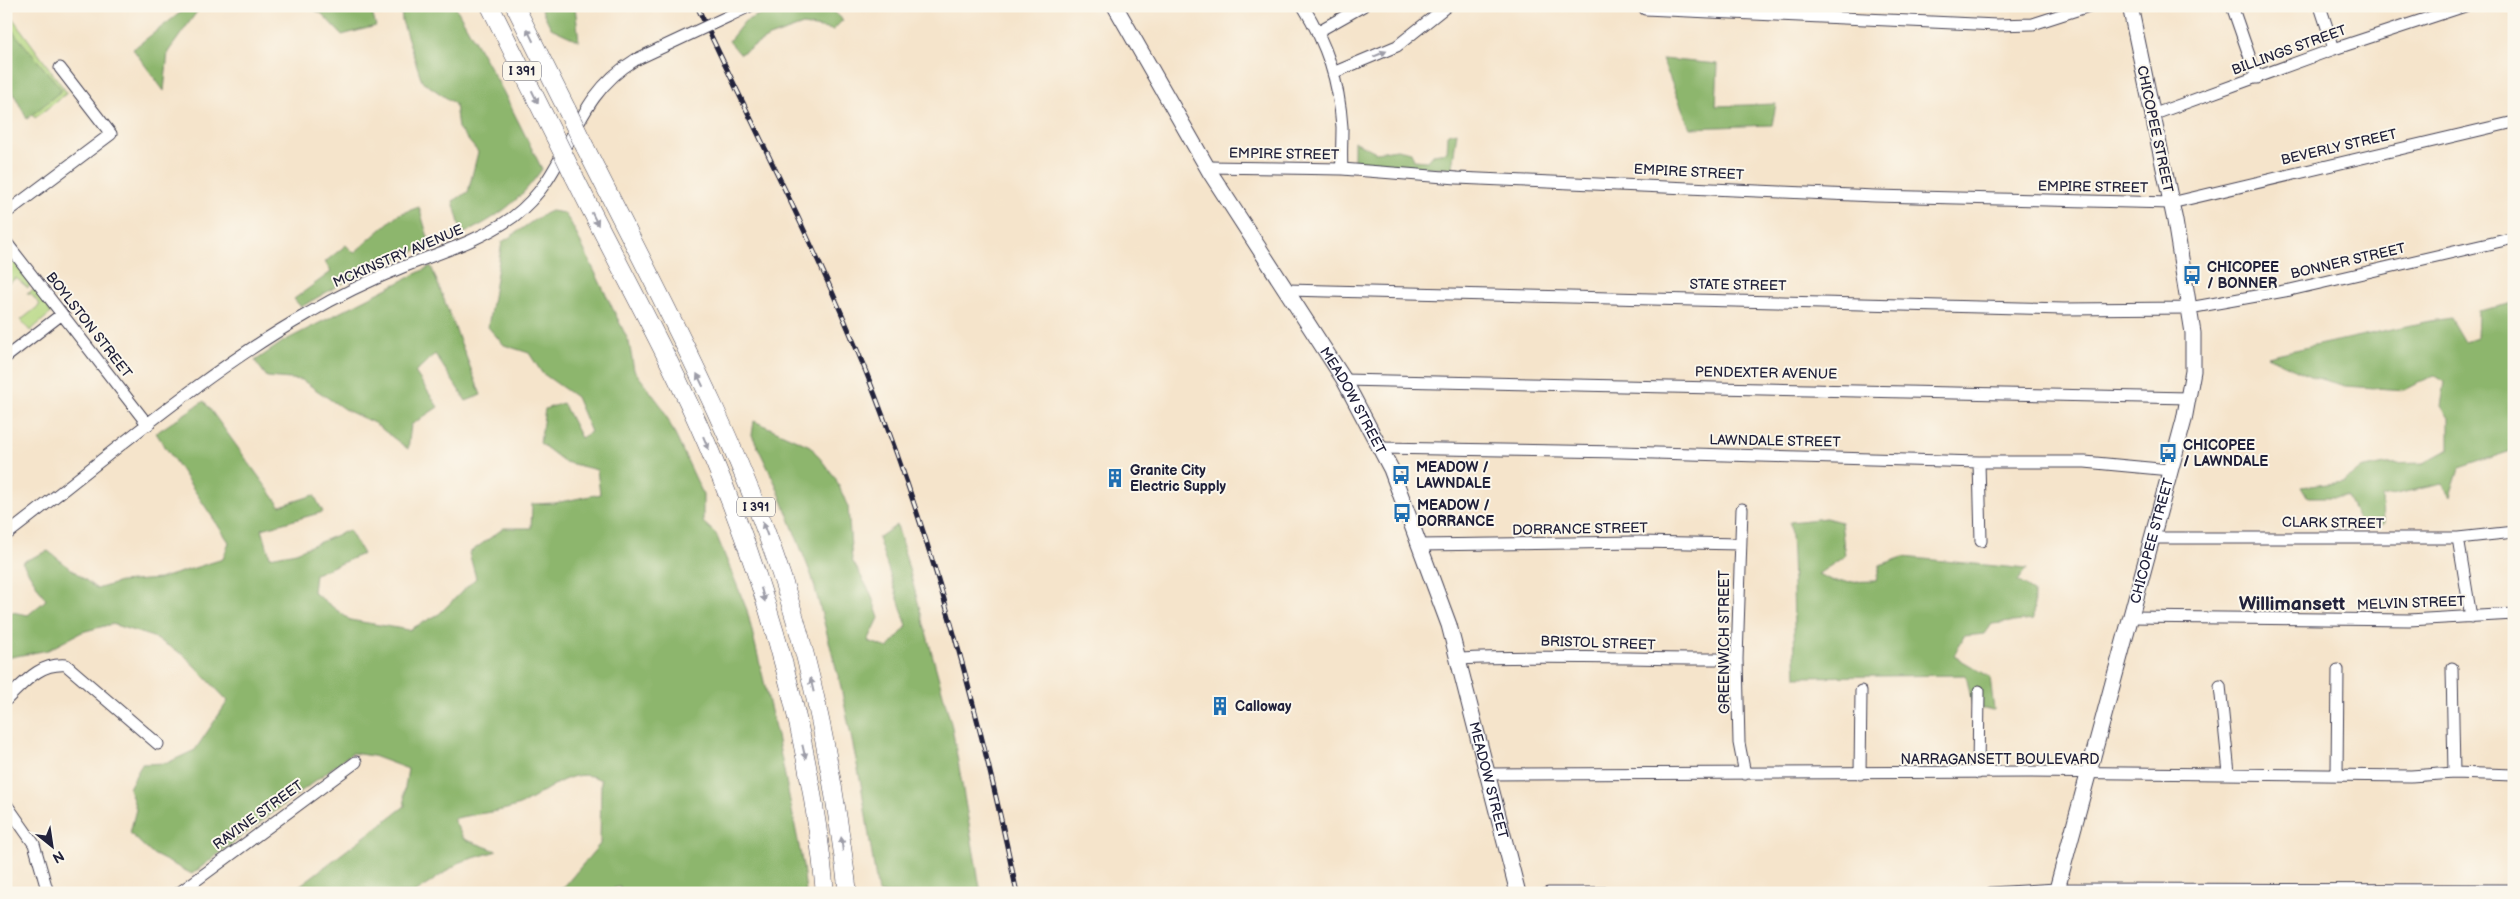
<svg xmlns="http://www.w3.org/2000/svg" width="2520" height="899" viewBox="0 0 2520 899" font-family="'Balsamiq Sans',sans-serif">
  <style>
    .green { fill: #b2d57e; stroke: #6a7c5c }
    .forest { fill: #8db66d; stroke: #586c54 }
    .lines { fill: none; stroke-linecap: round; stroke-linejoin: round }
    .minor-casing { stroke: #423f51; stroke-width: 13 }
    .major-casing { stroke: #423f51; stroke-width: 17 }
    .highway-casing { stroke: #423f51; stroke-width: 19 }
    .minor { stroke: #fff; stroke-width: 11 }
    .major { stroke: #fff; stroke-width: 15 }
    .highway { stroke: #fff; stroke-width: 18 }
    .rail-casing { stroke: #22223b; stroke-width: 5 }
    .rail { stroke: #fbf7ec; stroke-width: 3; stroke-dasharray: 9; stroke-linecap: butt }
    .minor-bridge-casing { stroke: #423f51; stroke-width: 13; stroke-linecap: butt }
    .highway-bridge-casing { stroke: #423f51; stroke-width: 19; stroke-linecap: butt }
    .minor-bridge { stroke: #fff; stroke-width: 11 }
    .highway-bridge { stroke: #fff; stroke-width: 18 }
    .oneway { fill: #9c9ca7 }
    .labels { text-anchor: middle; dominant-baseline: central; stroke-width: 4; stroke-linejoin: round; paint-order: stroke }
    .shield { fill: #fbf7ec; stroke: #636270; stroke-width: 1 }
    .shield-label { font-size: 12px; font-weight: bold; fill: #22223b }
    .street-label { font-size: 14px; fill: #22223b; stroke: #fbf7ec }
    .poi-label { font-size: 14px; font-weight: bold; fill: #22223b; stroke: #fbf7ec; text-anchor: start }
    .district-label { font-size: 19px; font-weight: bold; fill: #22223b; stroke: #fbf7ec }
  </style>
  <rect width="100%" height="100%" fill="#fbf7ec"/>
  <filter id="ink" filterUnits="userSpaceOnUse"><feTurbulence type="fractalNoise" baseFrequency=".02" numOctaves="2"/><feDisplacementMap in="SourceGraphic" scale="10" xChannelSelector="R" yChannelSelector="G"/><feConvolveMatrix kernelMatrix="1 2 1 2 8 2 1 2 1" color-interpolation-filters="sRGB"/></filter>
  <filter id="wash" filterUnits="userSpaceOnUse"><feTurbulence type="fractalNoise" baseFrequency=".0096" numOctaves="4" result="noise"/><feDisplacementMap in="SourceGraphic" scale="20" xChannelSelector="R" yChannelSelector="G"/><feGaussianBlur stdDeviation="1.12" result="paint"/><feColorMatrix in="noise" values="0 0 0 0 0 0 0 0 0 0 0 0 0 0 0 0 0 1.4 0 .05"/><feComposite in="paint" operator="in"/></filter>
  <g filter="url(#wash)">
    <rect width="100%" height="100%" fill="#f5e4cb"/>
    <!-- green -->
    <path class="green" d="M6,9L67,93L35,118L6,80Z
      M6,251L31,283L28,288L16,278L6,285Z
      M35,289L51,313L30,331L21,320L40,305L31,294H27Z"/>
    <!-- forest -->
    <path class="forest" d="M189,6H203L196,13L168,52L164,91L133,49Z
      M308,6H370L376,26L342,35L322,14Z
      M401,6H455L503,91L542,169C521,200 496,219 462,234L453,201L468,192L478,152L458,128L455,104L422,81L402,21Z
      M540,6H575L579,41L551,28Z
      M779,6H828L843,20L833,30L803,25L769,37L740,54L729,41L745,21Z
      M6,23L62,90L27,119L6,79Z
      M1662,59L1718,64L1716,106L1776,104L1772,125L1690,128Z
      M1457,132L1452,168L1354,165V141L1376,152L1397,149L1411,152L1414,160L1427,161L1433,154L1447,152L1448,134Z
      M419,207L430,244L339,285L301,307L294,299L331,272L325,262L346,245L354,253L397,215Z
      M551,211L564,213L571,223L629,342L634,370L662,407L703,494V522L716,534L747,610L777,736L803,866L806,893H620V887L593,893H555L563,888L600,844L601,780C571,763 544,796 517,806C497,813 474,813 453,819L464,839L497,851L460,862L415,893H290L405,806L404,793L408,769L373,756L352,753L192,874L151,853L130,833L136,809L129,788L142,764L167,763L195,750L228,701L184,655L153,637L112,624L82,632L48,650L6,658V611L28,615L46,600L22,562L48,551L97,589L120,582L159,579L223,559L229,542L156,433L204,401L280,506L314,495L323,512L262,529L270,557L296,552L349,530L363,554L315,574L313,592L350,620L409,630L439,614L476,578L469,553L504,528H531L532,504L555,503L600,494L597,470L565,462L540,443L545,409L563,403L581,438L591,432L576,397L542,373L529,353L504,345L488,327L502,242C519,232 534,218 551,211Z
      M431,266L481,395L466,401L435,354L415,372L438,407L411,425L408,449L374,423L344,409L302,380L267,377L255,361L284,341Z
      M2514,303V450L2459,468L2450,496L2442,484L2382,497L2383,524L2361,526L2347,497H2307L2301,487L2344,482L2360,469L2385,464L2423,463L2449,449V418L2441,406L2445,382L2434,375L2405,390L2345,386L2310,376L2267,356L2425,322L2451,318L2465,342L2477,338L2478,311Z
      M754,421L810,446L835,477L848,507L852,560L871,594L879,618L868,641L888,648L907,626L878,538L897,525L952,727L981,893H878L861,784L840,683L812,577L776,485L752,435Z
      M1826,518L1841,522L1845,556L1818,574L1835,582L1876,581L1880,565L1903,557L2027,569L2018,581L2034,592L2033,620L1992,624L1985,634L1964,636L1954,656L1990,677L1994,710L1973,708L1966,675L1796,677C1793,625 1794,574 1790,522Z"/>
  </g>
  <g filter="url(#ink)">
    <g class="lines">
      <!-- minor casing -->
      <g class="minor-casing">
        <path id="minor" d="M1303,6C1327,45 1339,81 1342,127C1342,141 1341,155 1342,169
          M2232,6L2257,78
          M2320,6L2334,49
          M1645,9L1997,25L2033,24L2089,6
          M729,16L750,6
          M1317,32L1363,6
          M1335,72L1397,46L1447,6
          M2152,115L2334,49L2465,6
          M1207,167L1342,169L1457,178L1875,196L2171,203L2514,122
          M6,213L111,134L60,68
          M6,242L148,425
          M1287,290L2064,309L2189,308L2290,290L2514,238
          M6,357L62,314
          M1343,380L2189,398
          M1380,448L1620,452L1979,462H2085L2170,470
          M1979,462L1981,541
          M1742,509L1737,659L1739,743L1745,774
          M6,535C103,461 203,373 309,313C339,295 371,280 403,267C441,252 479,241 513,217C573,172 568,100 635,60
          M2151,538H2458L2514,532
          M2458,538L2471,617
          M1420,545L1639,542L1740,544
          M2130,617L2409,620L2514,614
          M1458,659C1551,654 1644,660 1737,659
          M2452,668L2454,773
          M2220,686L2229,773
          M6,700C25,682 39,663 66,665L158,744
          M1978,773L1979,691
          M1487,774L2031,772L2411,776L2454,773L2514,775
          M1860,774L1861,691
          M2337,774L2338,670
          M6,804L34,844L48,893
          M179,893L356,762
          M1548,893H1635
          M1991,893L2057,889L2514,890"/>
      </g>
      <!-- major casing -->
      <g class="major-casing">
        <g id="major">
          <path id="s1" d="M1115,6L1211,174L1343,378L1391,469L1449,625L1518,893"/>
          <path id="s2" d="M2056,893L2184,420L2193,371V333L2175,221L2130,6"/>
        </g>
      </g>
      <!-- highway casing -->
      <g class="highway-casing">
        <path id="highway" d="M490,6L555,137
          M515,6L567,110
          M585,147C659,295 740,441 789,599C819,695 836,793 848,893
          M574,176C618,265 668,353 707,444C768,587 811,738 825,893"/>
      </g>
      <!-- minor -->
      <use href="#minor" class="minor"/>
      <!-- major -->
      <use href="#major" class="major"/>
      <!-- highway -->
      <use href="#highway" class="highway"/>
      <!-- rail casing -->
      <g class="rail-casing">
        <path id="rail" d="M697,6C757,135 824,262 875,395C937,556 982,724 1017,893"/>
      </g>
      <!-- rail -->
      <use href="#rail" class="rail"/>
      <!-- minor-bridge casing -->
      <g class="minor-bridge-casing">
        <path id="minor-bridge" d="M635,60L729,16"/>
      </g>
      <!-- highway-bridge casing -->
      <g class="highway-bridge-casing">
        <path id="highway-bridge" d="M567,110L585,147
          M555,137L574,176"/>
      </g>
      <!-- minor-bridge -->
      <use href="#minor-bridge" class="minor-bridge"/>
      <!-- highway-bridge -->
      <use href="#highway-bridge" class="highway-bridge"/>
    </g>
    <!-- one-way arrows -->
    <defs><path id="oneway-solid" d="M-6-.8H1V-3.2L6.5 0L1 3.2V.8H-6Z" transform="scale(1.25)"/></defs>
    <g class="oneway">
      <use href="#oneway-solid" transform="translate(530 35) rotate(-116)"/>
      <use href="#oneway-solid" transform="translate(1380 54) rotate(-23)"/>
      <use href="#oneway-solid" transform="translate(535 97) rotate(64)"/>
      <use href="#oneway-solid" transform="translate(595 219) rotate(63)"/>
      <use href="#oneway-solid" transform="translate(700 380) rotate(-116)"/>
      <use href="#oneway-solid" transform="translate(706 443) rotate(67)"/>
      <use href="#oneway-solid" transform="translate(765 529) rotate(-110)"/>
      <use href="#oneway-solid" transform="translate(763 595) rotate(74)"/>
      <use href="#oneway-solid" transform="translate(812 685) rotate(-103)"/>
      <use href="#oneway-solid" transform="translate(804 752) rotate(77)"/>
      <use href="#oneway-solid" transform="translate(842 844) rotate(-97)"/>
    </g>
  </g>
  <!-- icons -->
  <defs>
    <g id="bus-bare" transform="scale(1.5)"><path d="M-5-6H5V4H4V6H2V4H-2V6H-4V4H-5ZM-3.5-4V0h7V-4ZM-3.5 1.2v1.5H-2V1.2ZM2 1.2v1.5H3.5V1.2Z" fill="#1f6fb2" stroke="#fbf7ec" stroke-width="2.5" paint-order="stroke"/></g>
    <g id="building-bare" transform="scale(1.5)"><path d="M-4-6H4V6H1V3H-1V6H-4ZM-2.5-4.3h1.7v1.8h-1.7ZM.8-4.3h1.7v1.8H.8ZM-2.5-1h1.7V.8h-1.7ZM.8-1h1.7V.8H.8Z" fill="#1f6fb2" stroke="#fbf7ec" stroke-width="2.5" paint-order="stroke"/></g>
  </defs>
  <g fill-rule="evenodd">
    <use href="#bus-bare" x="2192" y="275"/>
    <use href="#bus-bare" x="2168" y="453"/>
    <use href="#bus-bare" x="1401" y="475"/>
    <use href="#building-bare" x="1115" y="478"/>
    <use href="#bus-bare" x="1402" y="513"/>
    <use href="#building-bare" x="1220" y="706"/>
  </g>
  <g class="labels">
    <!-- shield labels -->
    <g class="shield">
      <rect x="503" y="61.5" width="38" height="19" rx="4"/>
      <rect x="737" y="497.5" width="38" height="19" rx="4"/>
    </g>
    <g class="shield-label">
      <text x="522" y="71">I 391</text>
      <text x="756" y="507">I 391</text>
    </g>
    <!-- street labels -->
    <g class="street-label">
      <text transform="translate(2289 50) rotate(-20)">BILLINGS STREET</text>
      <text transform="translate(2155 129) rotate(78)">CHICOPEE STREET</text>
      <text transform="translate(2339 147) rotate(-13)">BEVERLY STREET</text>
      <text transform="translate(1284 154) rotate(1)">EMPIRE STREET</text>
      <text transform="translate(1689 172) rotate(3)">EMPIRE STREET</text>
      <text transform="translate(2093 187) rotate(1)">EMPIRE STREET</text>
      <text transform="translate(398 256) rotate(-23)">MCKINSTRY AVENUE</text>
      <text transform="translate(2348 261) rotate(-13)">BONNER STREET</text>
      <text transform="translate(1738 285) rotate(1)">STATE STREET</text>
      <text transform="translate(89 325) rotate(52)">BOYLSTON STREET</text>
      <text transform="translate(1766 373) rotate(1)">PENDEXTER AVENUE</text>
      <text stroke="none"><textPath href="#s1" startOffset="461">MEADOW STREET</textPath></text>
      <text transform="translate(1775 441) rotate(1)">LAWNDALE STREET</text>
      <text transform="translate(2333 523) rotate(1)">CLARK STREET</text>
      <text transform="translate(1580 529) rotate(-1)">DORRANCE STREET</text>
      <text stroke="none"><textPath href="#s2" startOffset="365">CHICOPEE STREET</textPath></text>
      <text transform="translate(2411 603) rotate(-2)">MELVIN STREET</text>
      <text transform="translate(1724 642) rotate(-90)">GREENWICH STREET</text>
      <text transform="translate(1598 643) rotate(2)">BRISTOL STREET</text>
      <text x="2000" y="759">NARRAGANSETT BOULEVARD</text>
      <text stroke="none"><textPath href="#s1" startOffset="866">MEADOW STREET</textPath></text>
      <text transform="translate(258 815) rotate(-36)">RAVINE STREET</text>
    </g>
    <!-- poi labels -->
    <g class="poi-label">
      <text x="2207" y="267">CHICOPEE<tspan x="2207" dy="16">/ BONNER</tspan></text>
      <text x="2183" y="445">CHICOPEE<tspan x="2183" dy="16">/ LAWNDALE</tspan></text>
      <text x="1416" y="467">MEADOW /<tspan x="1416" dy="16">LAWNDALE</tspan></text>
      <text x="1130" y="470">Granite City<tspan x="1130" dy="16">Electric Supply</tspan></text>
      <text x="1417" y="505">MEADOW /<tspan x="1417" dy="16">DORRANCE</tspan></text>
      <text x="1235" y="706">Calloway</text>
    </g>
    <!-- district labels -->
    <g class="district-label">
      <text x="2292" y="604">Willimansett</text>
    </g>
  </g>
  <!-- margin -->
  <rect width="2520" height="899" fill="none" stroke="#fbf7ec" stroke-width="25"/>
  <!-- north arrow -->
  <g transform="translate(52 846) rotate(150)" stroke="#fbf7ec" stroke-width="4" paint-order="stroke">
  <path d="M0-4L9 19L0 12L-9 19Z" fill="#22223b"/>
  <text y="-8" font-size="14" font-weight="bold" text-anchor="middle" fill="#22223b">N</text>
  </g>
</svg>
